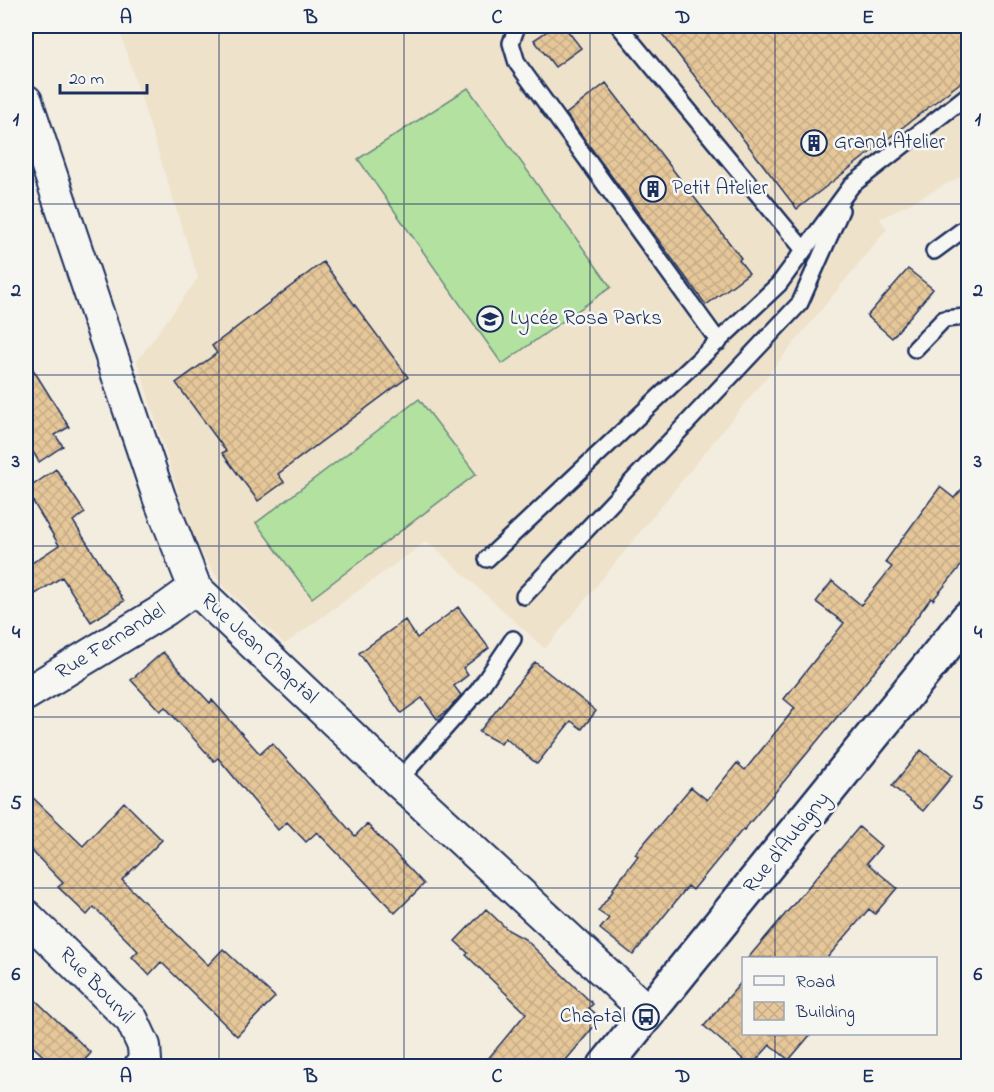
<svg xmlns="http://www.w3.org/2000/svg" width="994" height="1092" viewBox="0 0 994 1092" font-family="'Indie Flower',sans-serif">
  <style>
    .built { fill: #efe2cb }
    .pitch { fill: #b3e1a0; stroke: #67887f; stroke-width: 1.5 }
    .building { fill: url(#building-cross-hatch); stroke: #1b2f5e; stroke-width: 1.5 }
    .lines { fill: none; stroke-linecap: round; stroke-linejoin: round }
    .service-casing { stroke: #1b2f5e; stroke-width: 20 }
    .minor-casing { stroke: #1b2f5e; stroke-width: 36 }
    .secondary-casing { stroke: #1b2f5e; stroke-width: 38 }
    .service { stroke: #f6f6f2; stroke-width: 15 }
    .minor { stroke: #f6f6f2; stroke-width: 32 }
    .secondary { stroke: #f6f6f2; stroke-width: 33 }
    .grid { fill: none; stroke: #1b2f5e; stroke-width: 1.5; stroke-opacity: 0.55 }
    .labels { text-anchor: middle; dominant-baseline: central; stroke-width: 5; stroke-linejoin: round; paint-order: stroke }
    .poi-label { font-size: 21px; fill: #1b2f5e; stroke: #f6f6f2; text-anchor: start }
    .street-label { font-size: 21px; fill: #1b2f5e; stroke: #f6f6f2 }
    .neatline { fill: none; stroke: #1b2f5e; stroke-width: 2 }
    .grid-label { font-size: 20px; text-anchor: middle; font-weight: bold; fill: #1b2f5e }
  </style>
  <defs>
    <pattern id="building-cross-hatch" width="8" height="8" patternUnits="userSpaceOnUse" patternTransform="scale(1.5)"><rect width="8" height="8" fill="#e6c799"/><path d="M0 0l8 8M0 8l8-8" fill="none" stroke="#c5ab86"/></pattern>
  </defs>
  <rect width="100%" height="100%" fill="#f3ede0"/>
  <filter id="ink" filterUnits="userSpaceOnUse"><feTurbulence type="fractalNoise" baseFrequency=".0167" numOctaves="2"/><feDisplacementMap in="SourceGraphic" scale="12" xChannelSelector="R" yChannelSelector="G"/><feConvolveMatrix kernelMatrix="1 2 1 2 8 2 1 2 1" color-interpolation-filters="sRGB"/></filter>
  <g filter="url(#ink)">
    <!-- built -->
    <path class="built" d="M118,26H968V173L880,219L887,229L545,649L427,541L285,644L221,584L193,539L137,361L198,278Z"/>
    <!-- pitch -->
    <path class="pitch" d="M468,88L611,287L502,364L358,159Z
      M419,399L476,474L312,598L256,523Z"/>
    <!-- building -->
    <path class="building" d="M555,26H564L581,48L555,67L534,40Z
      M656,26H969V76L797,209Z
      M606,83L741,258L739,260L749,273L706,305L566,114Z
      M323,262L408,377L278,474L284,482L258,501L222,453L226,451L176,383L217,353L212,346Z
      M908,269L933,289L892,338L867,316Z
      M26,358L69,427L55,435L63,446L39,462L26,440Z
      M56,469L85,513L73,521L124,601L91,622L62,577L26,600V567L59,545L26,490Z
      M969,481V556L933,600L931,598L893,649L744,830L743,829L693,890L688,886L633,955L600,929L609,918L598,911L613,891L612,890L638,856L635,854L691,787L707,800L737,763L745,770L795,708L784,699L844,623L816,602L832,581L861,605L892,567L885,562L940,487L954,498Z
      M458,607L489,648L463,668L468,675L454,686L461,695L449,709L437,719L422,698L401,713L359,653L405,620L417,638Z
      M163,652L210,703L212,700L260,754L272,743L355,836L367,824L424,884L395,913L317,832L306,842L287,822L278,830L218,758L214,761L165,707L160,711L131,680Z
      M535,662L596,711L582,729L571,721L537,764L505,738L501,744L479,732Z
      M921,750L952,776L923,811L892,786Z
      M26,791L83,846L124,802L162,840L122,880L208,965L223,949L275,997L237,1036L161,962L149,975L132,957L138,951L94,907L87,915L58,887L63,883L26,845Z
      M859,827L881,846L867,863L897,888L875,914L869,909L827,958H748Z
      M486,909L508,930L525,939L593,1004L589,1008L601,1018L561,1066H482L526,1013L466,955L468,953L455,941Z
      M744,979V1034H811L789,1060L770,1045L751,1066L704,1026Z
      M26,991L91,1053L79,1066H54L26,1040Z"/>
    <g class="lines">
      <!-- service casing -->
      <g class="service-casing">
        <path id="service" d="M517,26L511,43L517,63L719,342
          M619,26L804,250
          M934,251L968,226
          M915,349L944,319L966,317L968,319
          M487,559L779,284L852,185L968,95
          M524,596L800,303L841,210
          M398,781L478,691L513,639"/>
      </g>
      <!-- minor casing -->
      <g class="minor-casing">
        <path id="minor" d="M26,101L159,497L195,588L398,781L649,1013
          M26,694L166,609L195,588
          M26,916L132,1020L144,1046L145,1061L141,1066"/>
      </g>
      <!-- secondary casing -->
      <g class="secondary-casing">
        <path id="secondary" d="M605,1066L968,618"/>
      </g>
      <!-- service -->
      <use href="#service" class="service"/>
      <!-- minor -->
      <use href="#minor" class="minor"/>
      <!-- secondary -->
      <use href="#secondary" class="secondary"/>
    </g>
  </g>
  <!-- grid -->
  <path class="grid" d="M219,26V1066M404,26V1066M590,26V1066M775,26V958M26,204H968M26,375H968M26,546H968M26,717H968M26,888H968M775,1034V1066"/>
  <!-- icons -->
  <defs>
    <g id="building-ring" transform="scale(1.35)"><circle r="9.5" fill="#f6f6f2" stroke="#1b2f5e" stroke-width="1.5"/><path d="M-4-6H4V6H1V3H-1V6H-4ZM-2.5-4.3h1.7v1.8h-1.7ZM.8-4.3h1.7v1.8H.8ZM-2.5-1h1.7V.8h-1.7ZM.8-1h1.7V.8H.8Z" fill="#1b2f5e"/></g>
    <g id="school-ring" transform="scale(1.35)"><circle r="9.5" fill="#f6f6f2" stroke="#1b2f5e" stroke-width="1.5"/><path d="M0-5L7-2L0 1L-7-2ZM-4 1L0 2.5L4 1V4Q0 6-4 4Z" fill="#1b2f5e"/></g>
    <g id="bus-ring" transform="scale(1.35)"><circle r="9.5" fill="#f6f6f2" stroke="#1b2f5e" stroke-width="1.5"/><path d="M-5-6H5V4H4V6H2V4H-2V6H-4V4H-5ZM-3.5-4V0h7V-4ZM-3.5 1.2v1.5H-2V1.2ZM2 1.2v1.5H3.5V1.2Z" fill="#1b2f5e"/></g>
  </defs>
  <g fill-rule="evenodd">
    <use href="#building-ring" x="814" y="143"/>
    <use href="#building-ring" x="653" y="189"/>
    <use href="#school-ring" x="490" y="319"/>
    <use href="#bus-ring" x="646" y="1017"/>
  </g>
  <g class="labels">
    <!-- poi labels -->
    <g class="poi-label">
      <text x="834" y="143">Grand Atelier</text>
      <text x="672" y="189">Petit Atelier</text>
      <text x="510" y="319">Lycée Rosa Parks</text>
      <text x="626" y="1017" text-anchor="end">Chaptal</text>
    </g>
    <!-- street labels -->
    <g class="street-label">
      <text transform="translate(111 642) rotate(-32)">Rue Fernandel</text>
      <text transform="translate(259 649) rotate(43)">Rue Jean Chaptal</text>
      <text transform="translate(787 843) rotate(-51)">Rue d'Aubigny</text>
      <text transform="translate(96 986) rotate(46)">Rue Bourvil</text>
    </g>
  </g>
  <!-- margin -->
  <rect width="994" height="1092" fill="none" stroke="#f6f6f2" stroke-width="66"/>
  <!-- legend -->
  <rect x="742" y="957" width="195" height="78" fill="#f6f6f2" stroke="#9ea6b7" stroke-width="1.5"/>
  <rect x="754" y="976" width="30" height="9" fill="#f6f6f2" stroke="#9ea6b7" stroke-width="1.5"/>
  <text x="796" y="987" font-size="18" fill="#1b2f5e">Road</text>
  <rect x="754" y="1002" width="30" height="18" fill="url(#building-cross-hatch)" stroke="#9ea6b7" stroke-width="1.5"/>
  <text x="796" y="1017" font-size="18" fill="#1b2f5e">Building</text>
  <!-- scale -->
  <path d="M60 84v9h87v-9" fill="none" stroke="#1b2f5e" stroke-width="3"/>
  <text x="69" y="84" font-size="18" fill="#1b2f5e" stroke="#f6f6f2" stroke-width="4.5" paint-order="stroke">20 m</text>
  <rect x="33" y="33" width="928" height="1026" class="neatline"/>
  <g class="grid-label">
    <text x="126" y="23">A</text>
    <text x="311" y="23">B</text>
    <text x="497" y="23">C</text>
    <text x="683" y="23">D</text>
    <text x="868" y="23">E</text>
    <text x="16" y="125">1</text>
    <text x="978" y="125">1</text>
    <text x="16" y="296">2</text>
    <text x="978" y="296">2</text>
    <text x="16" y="467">3</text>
    <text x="978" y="467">3</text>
    <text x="16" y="638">4</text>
    <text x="978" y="638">4</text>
    <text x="16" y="809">5</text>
    <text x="978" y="809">5</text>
    <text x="16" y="980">6</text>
    <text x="978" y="980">6</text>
    <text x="126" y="1082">A</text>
    <text x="311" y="1082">B</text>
    <text x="497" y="1082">C</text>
    <text x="683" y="1082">D</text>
    <text x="868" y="1082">E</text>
  </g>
</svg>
